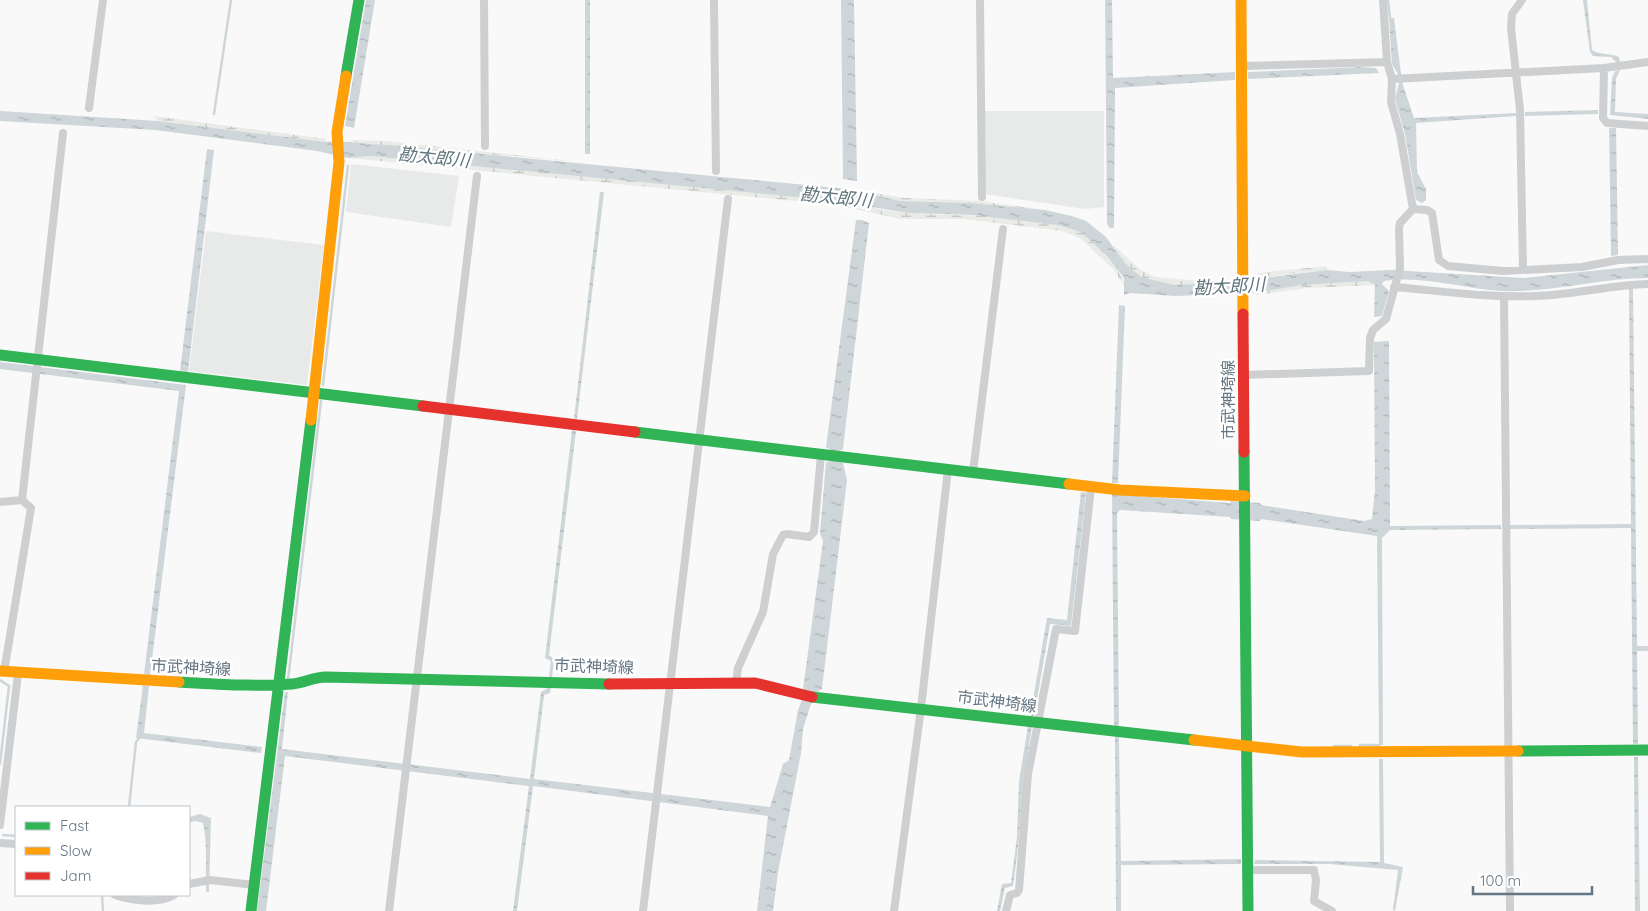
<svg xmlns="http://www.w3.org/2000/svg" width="1648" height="911" viewBox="0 0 1648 911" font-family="Quicksand,'Noto Sans JP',sans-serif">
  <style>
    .built { fill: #e8e9e9 }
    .wetland { fill: url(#wetland-marsh) }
    .water { fill: url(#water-ripples) }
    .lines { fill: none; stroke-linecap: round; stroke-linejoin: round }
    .stream { stroke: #ced6d9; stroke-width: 2.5 }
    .street { stroke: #cecfd0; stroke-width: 8 }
    .fast { stroke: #30b455; stroke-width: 11 }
    .slow { stroke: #ff9f0a; stroke-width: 11 }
    .jam { stroke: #e5322d; stroke-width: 11 }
    .labels { text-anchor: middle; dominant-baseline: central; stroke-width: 5; stroke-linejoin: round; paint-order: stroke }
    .street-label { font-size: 16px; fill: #657683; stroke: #fff }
    .water-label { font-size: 18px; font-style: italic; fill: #60757c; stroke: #fff }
  </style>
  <defs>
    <pattern id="wetland-marsh" width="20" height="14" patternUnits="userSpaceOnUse" patternTransform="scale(1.25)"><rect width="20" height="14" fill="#e8ebe6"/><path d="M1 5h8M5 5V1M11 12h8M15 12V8" fill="none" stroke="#c0c3c0"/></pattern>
    <pattern id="water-ripples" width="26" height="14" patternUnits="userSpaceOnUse" patternTransform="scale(1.25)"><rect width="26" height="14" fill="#ced6d9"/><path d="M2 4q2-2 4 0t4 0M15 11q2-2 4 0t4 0" fill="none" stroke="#abb2b5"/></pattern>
  </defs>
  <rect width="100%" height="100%" fill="#f9f9f9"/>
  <!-- built -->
  <path class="built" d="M984,111H1104V207L1085,209L985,194Z
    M351,164L459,176L451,227L346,212Z
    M206,231L324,245L307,385L189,371Z"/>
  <!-- wetland -->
  <path class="wetland" d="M154,116L326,139V142L158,121Z
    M348,140L384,141L588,163L389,145H365Z
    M369,156C522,170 675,182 827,200C854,203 881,211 909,213C961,217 1029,213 1078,231C1093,237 1123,271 1125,287L1113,269L1080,238L1062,231L964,219H900L837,205L348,158Z
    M848,189L906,198L980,201L1045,210L971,203L901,201Z
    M1113,245L1141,270L1155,277L1222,283C1198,284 1163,289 1141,277C1128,270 1120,256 1113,245Z
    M1326,266L1327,270L1256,278L1258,273Z
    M1368,281L1375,285L1307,288L1257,295L1253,293L1300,285Z"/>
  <!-- water -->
  <path class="water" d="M366,0H375L354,128L345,126Z
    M585,0H590V154H585Z
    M841,0H854L857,181L843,179Z
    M1105,0H1112L1113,78L1235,72V80L1115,88L1114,228H1110L1107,224Z
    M1583,0H1587L1592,50C1599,55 1611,53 1619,57L1620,62H1616L1611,57L1593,56L1590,52Z
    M1389,18H1394L1402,82L1414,118L1516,113V116L1416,123L1417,172L1426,189V200L1422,203L1416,200L1405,134L1395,99L1399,83L1398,74L1392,64Z
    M1361,67L1376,68L1379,73L1248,79V72Z
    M1620,70L1616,79L1615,112L1648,114V119L1610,115L1612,78L1615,71Z
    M1598,110V114L1525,116V112Z
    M0,111L158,121L326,142C347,140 367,145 389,145L848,189L901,201L971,203L1045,210L1072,216L1086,221L1106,237L1125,263L1141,277L1174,285L1223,283L1327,270L1349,272L1392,270L1523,278L1648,265V278C1599,278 1551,293 1502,291C1463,289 1423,275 1384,281L1382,284L1389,291L1382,316L1374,317L1375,285L1368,281L1301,285L1253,293L1175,296L1130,293L1124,295V278L1107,256L1081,232L1058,225L972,215L908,213L829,200L370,156L348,158L317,151L155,130L0,121Z
    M1609,128H1616L1618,255L1611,256Z
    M207,149L214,150L188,372L180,371Z
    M600,192H604L577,419H574Z
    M856,220H862L869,223L843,449L838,452V461L843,463L847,480L822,689L814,694L803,729L801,753L778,872L773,911H757L768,816L533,786L517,911H513L529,786L285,756L266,911H257L285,692H288L282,749L530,779L541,692L551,686L550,693L544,695L534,779L770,807L783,764L789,760L798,710L805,692L803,689L823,541L820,533L826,462L831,461L832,451L826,447Z
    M1629,289H1633L1637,646H1648V651H1637L1638,744H1633L1631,528L1510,529V525L1631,524Z
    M1119,305L1125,306L1118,483H1112Z
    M1389,341L1390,526L1501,525V529L1390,530L1382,538L1383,745H1379L1377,536L1261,519L1260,521L1231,519L1230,517L1120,510L1117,513L1119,727L1114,726L1112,494L1230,503L1231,501L1260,503L1261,505L1364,521L1372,519L1375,490L1374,342Z
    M0,362L186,385L150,675L144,674L179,391L0,369Z
    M572,430L576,431L549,655L554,659L552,677H549L551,661L545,658Z
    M1081,492L1086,493L1071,626L1050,624L1034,717H1030L1047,618L1067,620Z
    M143,685L149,686L144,733L262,747L261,753L136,738Z
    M1028,726H1032C1023,780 1021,832 1013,886L1005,888L1000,911H997L1002,884L1011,883L1017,837L1019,781Z
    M1115,736L1119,737L1121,861L1241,859V864L1121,865V911H1116Z
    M1634,757H1638L1640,911H1635Z
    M1379,759H1383L1384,863L1403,867L1395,911L1393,910L1398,870L1329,864H1254L1255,860L1380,862Z
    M200,814L211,818L209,892H206C205,870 208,845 203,823L195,821L189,823V817Z"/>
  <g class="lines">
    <!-- stream -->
    <path class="stream" d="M1388,0L1390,18
      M214,114L231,0
      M323,385L348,166
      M0,680L9,686L0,764
      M288,680L321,401
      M1360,745H1379
      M1334,746H1351
      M129,807L136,742L141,736
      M3,835L16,836
      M102,895L103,911"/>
    <!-- street -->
    <path class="street" d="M484,0L485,146
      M714,0L716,171
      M980,0L982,197
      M1383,0L1387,62
      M1522,0L1512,14L1511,28L1520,110L1523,270
      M1242,66L1387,62L1392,79L1604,68L1648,62
      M1604,68L1603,118L1607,123L1648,126
      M89,108L103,0
      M1413,209L1427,210L1432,213L1439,260L1448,266L1503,271L1582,267L1618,260L1648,259
      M1394,287C1441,291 1488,298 1535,296C1573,295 1610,285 1648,284
      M1504,297L1510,911
      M1244,375L1369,371L1370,338L1373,330L1386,319L1400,268L1399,229L1400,223L1413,209L1400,134L1391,102L1392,79
      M973,472L1003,229
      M22,500L63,133
      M0,502L22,500
      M4,672L31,508L22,500
      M736,683L738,668L763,612L773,554L783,535L787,534L809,537L814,532L821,455
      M0,825L18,674
      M0,843L16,844
      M1248,870H1314L1316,880L1314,901L1332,911
      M189,884L210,880L254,885
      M115,895C132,901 158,904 174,895
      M389,911L477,176
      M643,911L728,199
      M894,911L921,708L948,469
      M1006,911L1010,895L1017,893L1019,890L1028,774L1056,629L1075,631L1091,487"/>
    <!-- fast -->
    <path class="fast" d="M346,76L359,0
      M0,355L423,406
      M635,432L1069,484
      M1244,452L1248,911
      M179,682C217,684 254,687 292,684C304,683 314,677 326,677L609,684
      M812,697L1194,740
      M1518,751L1648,750
      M251,911L311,420"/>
    <!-- slow -->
    <path class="slow" d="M1241,0L1243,314
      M311,420L339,162L337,132L346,76
      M1069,484L1120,490L1245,496
      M0,671L179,682
      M1194,740L1302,752L1518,751"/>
    <!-- jam -->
    <path class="jam" d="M1243,314L1244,452
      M423,406L635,432
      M609,684L755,683L812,697"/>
  </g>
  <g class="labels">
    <!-- street labels -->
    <g class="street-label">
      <text transform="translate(1228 400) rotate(-90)">市武神埼線</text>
      <text transform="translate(594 666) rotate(2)">市武神埼線</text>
      <text transform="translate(191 667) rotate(3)">市武神埼線</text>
      <text transform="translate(997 701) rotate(7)">市武神埼線</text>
    </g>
    <!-- water labels -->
    <g class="water-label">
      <text transform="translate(434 157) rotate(6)">勘太郎川</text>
      <text transform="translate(836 197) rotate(6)">勘太郎川</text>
      <text transform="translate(1229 286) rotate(-3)">勘太郎川</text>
    </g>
  </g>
  <!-- legend -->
  <rect x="15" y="806" width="175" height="90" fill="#ffffff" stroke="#c1c8cd"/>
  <rect x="25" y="822" width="25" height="8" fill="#30b455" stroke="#c1c8cd"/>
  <text x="60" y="831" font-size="15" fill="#657683">Fast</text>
  <rect x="25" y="847" width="25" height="8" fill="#ff9f0a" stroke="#c1c8cd"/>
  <text x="60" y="856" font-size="15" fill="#657683">Slow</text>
  <rect x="25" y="872" width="25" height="8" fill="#e5322d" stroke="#c1c8cd"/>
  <text x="60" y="881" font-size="15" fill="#657683">Jam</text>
  <!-- scale -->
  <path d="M1473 886v8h119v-8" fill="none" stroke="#657683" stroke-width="2.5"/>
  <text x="1480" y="886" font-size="15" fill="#657683" stroke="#ffffff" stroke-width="4" paint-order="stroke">100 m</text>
</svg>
